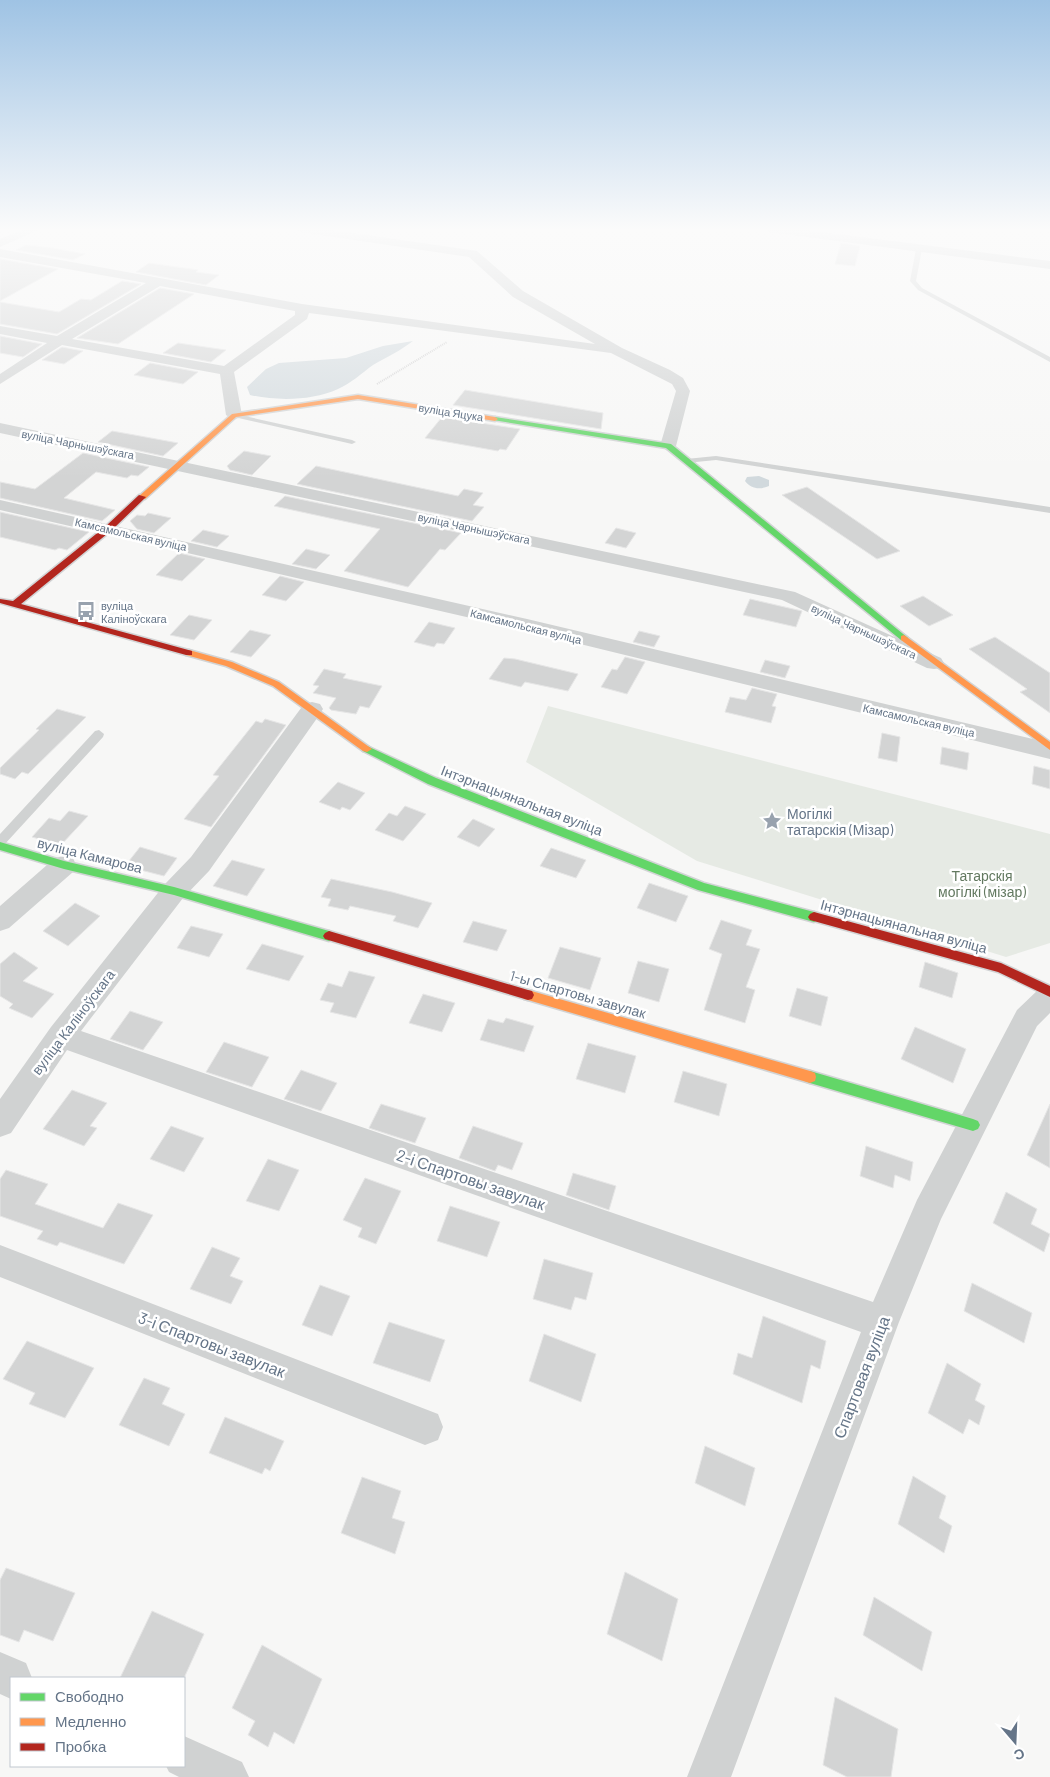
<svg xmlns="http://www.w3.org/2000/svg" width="1050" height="1777" viewBox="0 0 1050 1777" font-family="Barlow,sans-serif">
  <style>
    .green { fill: #e6eae4 }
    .water { fill: #d1d9dd }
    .building { fill: #d3d4d4; stroke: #e6e6e6 }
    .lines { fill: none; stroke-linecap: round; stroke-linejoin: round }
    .fast-casing { stroke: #d2d4d5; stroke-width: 3 }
    .slow-casing { stroke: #d2d4d5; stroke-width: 3 }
    .jam-casing { stroke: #d2d4d5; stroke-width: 3 }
    .path { stroke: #cececf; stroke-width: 2; stroke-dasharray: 1 1; stroke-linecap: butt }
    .lane { fill: #d0d2d2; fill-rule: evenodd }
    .street { fill: #d0d2d2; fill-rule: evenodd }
    .fast { fill: #63d668; fill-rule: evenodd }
    .slow { fill: #ff974d; fill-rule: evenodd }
    .jam { fill: #b3261e; fill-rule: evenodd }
    .labels { text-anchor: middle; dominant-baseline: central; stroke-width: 5; stroke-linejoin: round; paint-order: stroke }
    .far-street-label { font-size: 11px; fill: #657588; stroke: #fff }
    .far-poi-label { font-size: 11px; fill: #657588; stroke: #fff; text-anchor: start }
    .street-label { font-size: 14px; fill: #657588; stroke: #fff }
    .poi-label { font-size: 14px; fill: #657588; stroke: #fff; text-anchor: start }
    .park-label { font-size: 14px; fill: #637960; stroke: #fff }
    .near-street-label { font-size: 16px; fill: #657588; stroke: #fff }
  </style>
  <rect width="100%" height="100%" fill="#f7f7f6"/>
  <!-- green -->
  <path class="green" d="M548,706L1050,834V943L1006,957L697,861L526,762Z"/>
  <!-- water -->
  <path class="water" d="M413,341C400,351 387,357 373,365C362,373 350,384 338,389C312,401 276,401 250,395L247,387L266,369L279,363L346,358L383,346Z
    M759,476L769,480V486C760,490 751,489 745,481L747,477Z"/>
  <!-- building -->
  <path class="building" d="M841,243L860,246L855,266L835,264Z
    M26,245L52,248L85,254L73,260L16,250Z
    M0,259L58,269L0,301Z
    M149,263L198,270L196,272L219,275L206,285L136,272Z
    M122,281L141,284L57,334L0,324V302L59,312L81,299L91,300Z
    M160,288L194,294L118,344L77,338Z
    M0,336L42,344L23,357L0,353Z
    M178,343L226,350L211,362L163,353Z
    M62,347L83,351L64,364L42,360Z
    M150,363L198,372L183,384L134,375Z
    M465,390L603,413L601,429L453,405Z
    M442,417L520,429L506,450L500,449L498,451L425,438Z
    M112,431L140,436L178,443L163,456L98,442Z
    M244,451L271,456L252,475L230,470L227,466Z
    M83,453L149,467L138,476L131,475L127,478L96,472L64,498L115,510L102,521L0,498V482L35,489Z
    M316,466L458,496L464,489L483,493L473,505L484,507L472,521L297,484Z
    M807,487L861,524L900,551L877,559L782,495Z
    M285,496L461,533L445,550L440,549L408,587L344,571L380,529L274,506Z
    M0,512L89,532L67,550L59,548L55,550L0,537Z
    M148,513L171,518L154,533L137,529L130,521L137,515L145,516Z
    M616,528L636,533L626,548L605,543Z
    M203,530L229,536L217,547L191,541Z
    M306,549L330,555L316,569L292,564Z
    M179,553L205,559L182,581L156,575Z
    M280,576L304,582L286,601L262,595Z
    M923,596L953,615L929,626L900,606Z
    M750,599L802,611L796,627L743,615Z
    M189,615L212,620L194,640L170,635Z
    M429,622L455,628L444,644L437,643L434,647L414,642Z
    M250,630L271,635L251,657L230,652Z
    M639,631L660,636L654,647L633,642Z
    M995,637L1050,673V713L1020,692L1027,689L969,649Z
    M625,657L645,662L627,694L601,687L612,669L617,670Z
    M504,658L515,659L578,674L568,691L525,682L521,687L489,679Z
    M765,660L790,666L785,678L760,672Z
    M324,669L346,674L343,678L382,686L369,708L360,706L356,714L331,710L329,708L336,698L313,693L319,686L313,685Z
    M752,688L777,694L772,706L776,707L771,723L725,712L730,697L746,700Z
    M57,709L86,717L28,774L22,772L15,779L0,774V768L39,730L36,729Z
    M265,719L286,725L211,827L184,819L219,776L213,775L256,721L262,723Z
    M882,733L900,737L897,762L878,758Z
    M942,747L969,753L967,770L940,764Z
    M1034,766L1050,770V789L1032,784Z
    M338,782L365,793L350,810L342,807L340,810L319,802Z
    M405,806L426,814L403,841L375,830L389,813L397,816Z
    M69,811L88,816L61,845L32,837L49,818L60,821Z
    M473,819L495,829L479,847L457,837Z
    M140,847L177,858L164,876L125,866Z
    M551,848L586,860L576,878L540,866Z
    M232,860L265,869L247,896L213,886Z
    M331,879L392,892L432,903L418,928L393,921L396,916L350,906L348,910L328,906L331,899L321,897Z
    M649,883L688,896L676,922L637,908Z
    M75,903L100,916L68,946L43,931Z
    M721,920L752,930L746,945L760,949L746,987L755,990L745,1023L704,1010L722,954L709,949Z
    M473,921L507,930L497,951L463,942Z
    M191,926L223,934L209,957L177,948Z
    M262,944L304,956L289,981L246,969Z
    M560,947L601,958L590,990L548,978Z
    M14,952L38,968L23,981L54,994L32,1018L9,1008L13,1004L0,996V964Z
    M638,961L669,969L659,1002L628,993Z
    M925,962L958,973L952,998L919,987Z
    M349,971L375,977L356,1018L330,1012L334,1003L320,1000L328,983L342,987Z
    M797,988L828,997L821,1026L789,1016Z
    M423,994L455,1003L442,1032L409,1023Z
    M130,1011L163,1022L143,1050L110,1039Z
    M506,1018L534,1026L524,1052L480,1040L488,1019L503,1023Z
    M915,1027L966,1049L953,1083L901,1059Z
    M224,1042L269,1057L252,1087L206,1072Z
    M588,1043L636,1056L625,1093L576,1079Z
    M301,1070L337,1083L321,1111L284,1099Z
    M683,1071L727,1084L719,1116L674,1102Z
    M72,1090L107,1103L90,1126L97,1128L84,1146L43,1129Z
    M381,1104L426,1118L415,1143L369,1128Z
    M1050,1104V1168L1027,1155Z
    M171,1126L204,1138L184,1172L150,1159Z
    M473,1126L523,1143L512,1170L498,1165L495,1171L459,1158Z
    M866,1146L913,1162L910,1181L895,1175L893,1188L860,1176Z
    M268,1159L299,1170L279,1211L246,1201Z
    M6,1170L48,1184L35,1204L103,1228L118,1203L153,1215L124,1264L60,1242L57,1246L37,1239L43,1231L0,1216V1179Z
    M573,1173L616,1186L609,1210L566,1195Z
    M365,1178L401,1191L376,1244L358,1237L362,1228L343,1220Z
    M1006,1192L1037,1209L1031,1224L1050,1234L1044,1252L993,1223Z
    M450,1206L500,1222L487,1257L437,1241Z
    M212,1247L240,1258L230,1276L243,1281L231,1304L190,1289Z
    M544,1259L593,1273L586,1300L575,1297L571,1310L533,1299Z
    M972,1283L1032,1313L1024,1343L964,1311Z
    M320,1285L350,1296L332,1336L302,1325Z
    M763,1316L826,1341L820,1369L811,1365L802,1403L733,1374L738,1353L752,1358Z
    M389,1322L445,1340L430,1382L373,1363Z
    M544,1334L596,1354L581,1402L529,1381Z
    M27,1341L94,1368L65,1418L29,1404L35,1393L3,1379Z
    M947,1363L981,1384L975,1400L985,1406L979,1425L969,1419L963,1434L928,1413Z
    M144,1378L170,1388L162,1404L185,1414L169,1446L119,1425Z
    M225,1417L284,1441L270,1471L265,1468L262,1474L209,1453Z
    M705,1446L755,1468L745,1506L695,1483Z
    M913,1476L946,1496L939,1518L952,1526L944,1553L898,1524Z
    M362,1477L401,1491L392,1518L405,1522L395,1554L341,1533Z
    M6,1568L75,1593L53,1641L24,1630L19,1642L0,1635V1580Z
    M625,1572L678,1599L662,1661L607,1634Z
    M874,1597L932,1632L922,1671L863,1635Z
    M152,1611L204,1634L184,1678H120Z
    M262,1645L322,1679L294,1744L274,1732L268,1747L248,1735L255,1721L232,1708Z
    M835,1697L898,1729L891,1777H847L823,1765Z"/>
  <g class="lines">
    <!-- fast casing -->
    <g class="fast-casing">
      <path id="fast" d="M495,417L671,444L908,638L904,641L901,640L666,448L493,420V418Z
        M367,746L436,778L704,883L814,912L818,914L820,917L818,920L814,922L698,890L428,784L363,751L362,749Z
        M0,842L64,861L174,887L329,931L333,933L335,936L333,939L329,941L174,895L64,869L0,850Z
        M810,1071L973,1119L978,1121L980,1125L978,1129L973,1131L810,1083L805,1081L804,1077L805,1073Z"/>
    </g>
    <!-- slow casing -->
    <g class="slow-casing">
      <path id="slow" d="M358,395L495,417L498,419L495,421L358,399L236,417L145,499L138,497L232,414Z
        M904,635L1050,742V750L901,640V636Z
        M189,650L232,662L279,682L372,749L367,752L363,751L273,686L226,666L186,655V651Z
        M528,990L810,1071L815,1073L816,1077L815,1081L810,1083L528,1000L524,999L522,995L524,991Z"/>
    </g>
    <!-- jam casing -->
    <g class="jam-casing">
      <path id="jam" d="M139,495L146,497L112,530L21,604L192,651V655H186L0,603V599L13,601L106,526Z
        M814,912L1001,963L1050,986V997L998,972L810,920L808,917L810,914Z
        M329,931L528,990L532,991L534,995L532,999L528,1000L325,939L323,936L325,933Z"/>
    </g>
    <!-- path -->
    <path class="path" d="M377,384L447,342"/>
    <!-- lane -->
    <path class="lane" d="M919,247L922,249L916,281L922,288L1050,357V362L918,290L910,281L916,249Z
      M231,413L352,440L356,442L352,444L234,417L230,415Z
      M716,456L1050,507V513L716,460L686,463L682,461L686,459Z
      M99,730L104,734L103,737L4,845L0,846V834L95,731Z"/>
    <!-- street -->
    <path class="street" d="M24,229H41L0,247V239Z
      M294,229H326L477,251L523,291L622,348L670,370L683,378L690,391L676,446L668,451L660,446L676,391L672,384L611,353L309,313L307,319L234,372L242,415L234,420L226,415L220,374L62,345L0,384V374L47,343L0,334V326L57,336L146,283L0,257V249L302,304L595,344L513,297L469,257L300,232ZM160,286L295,311V315L224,366L72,339Z
      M763,229H798L1050,261V269L769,232Z
      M0,423L795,592L941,658L944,663L941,668L934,669L927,668L782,600L0,433Z
      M0,500L527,619L1050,743V759L527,631L0,510Z
      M312,702L320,704L323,709L320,714L209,871L183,898L81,1031L873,1302L917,1200L1017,1010L1040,988L1050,985V1013L1037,1026L941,1219L899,1322L731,1777H687L861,1332L67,1050L11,1133L0,1137V1099L51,1027L165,884L191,857L304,704Z
      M64,856L73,858L76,865L73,872L9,928L0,931V906L55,858Z
      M0,1245L438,1414L443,1427L438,1440L425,1445L0,1277Z
      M0,1652L26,1663L32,1678H11V1699L0,1694Z
      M184,1736L242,1762L249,1777H179L169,1772L166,1766H184Z"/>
    <!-- fast -->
    <use href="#fast" class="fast"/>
    <!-- slow -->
    <use href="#slow" class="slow"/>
    <!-- jam -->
    <use href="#jam" class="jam"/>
  </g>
  <!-- sky -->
  <linearGradient id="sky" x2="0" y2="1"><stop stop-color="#9fc3e4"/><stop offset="0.48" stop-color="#fbfbfb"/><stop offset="1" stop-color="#fbfbfb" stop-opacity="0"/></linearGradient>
  <rect width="1050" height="478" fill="url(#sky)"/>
  <!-- icons -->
  <defs>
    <g id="bus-bare" transform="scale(1.5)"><path d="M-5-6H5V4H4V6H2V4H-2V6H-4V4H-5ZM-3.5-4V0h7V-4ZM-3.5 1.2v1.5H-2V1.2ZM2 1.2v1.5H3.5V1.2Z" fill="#98a2ae" stroke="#fff" stroke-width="2.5" paint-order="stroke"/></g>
    <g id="sight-bare" transform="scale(1.5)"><path d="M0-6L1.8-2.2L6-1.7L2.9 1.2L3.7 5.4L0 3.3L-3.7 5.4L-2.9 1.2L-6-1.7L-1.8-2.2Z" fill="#98a2ae" stroke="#fff" stroke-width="2.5" paint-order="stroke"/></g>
  </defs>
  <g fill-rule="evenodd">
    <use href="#bus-bare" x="86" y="611"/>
    <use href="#sight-bare" x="772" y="821"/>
  </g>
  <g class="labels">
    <!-- far-street labels -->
    <g class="far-street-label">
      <text transform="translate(451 412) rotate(9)">вуліца Яцука</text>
      <text transform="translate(78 444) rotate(11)">вуліца Чарнышэўскага</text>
      <text transform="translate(474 528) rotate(12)">вуліца Чарнышэўскага</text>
      <text transform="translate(131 534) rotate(13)">Камсамольская вуліца</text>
      <text transform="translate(526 626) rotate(14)">Камсамольская вуліца</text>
      <text transform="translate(864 631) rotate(25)">вуліца Чарнышэўскага</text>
      <text transform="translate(919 720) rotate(13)">Камсамольская вуліца</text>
    </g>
    <!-- far-poi labels -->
    <g class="far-poi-label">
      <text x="101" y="605">вуліца<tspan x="101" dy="13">Каліноўскага</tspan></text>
    </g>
    <!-- street labels -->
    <g class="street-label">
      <text transform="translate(522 800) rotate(21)">Інтэрнацыянальная вуліца</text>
      <text transform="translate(90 855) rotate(14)">вуліца Камарова</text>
      <text transform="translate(904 926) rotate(15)">Інтэрнацыянальная вуліца</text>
      <text transform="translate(578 994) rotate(16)">1-ы Спартовы завулак</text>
      <text transform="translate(73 1022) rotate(-53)">вуліца Каліноўскага</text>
    </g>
    <!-- poi labels -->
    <g class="poi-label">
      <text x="787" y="813">Могілкі<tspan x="787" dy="16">татарскія (Мізар)</tspan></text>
    </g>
    <!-- park labels -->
    <g class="park-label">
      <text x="982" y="875">Татарскія<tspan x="982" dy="16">могілкі (мізар)</tspan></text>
    </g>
    <!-- near-street labels -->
    <g class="near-street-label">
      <text transform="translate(471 1179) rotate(19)">2-і Спартовы завулак</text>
      <text transform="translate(212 1344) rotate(21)">3-і Спартовы завулак</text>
      <text transform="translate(861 1377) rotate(-69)">Спартовая вуліца</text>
    </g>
  </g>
  <!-- legend -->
  <rect x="10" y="1677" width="175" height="90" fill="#ffffff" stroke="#c1c8cf"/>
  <rect x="20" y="1693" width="25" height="8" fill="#63d668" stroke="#c1c8cf"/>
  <text x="55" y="1702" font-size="15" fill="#657588">Свободно</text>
  <rect x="20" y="1718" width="25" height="8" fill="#ff974d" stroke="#c1c8cf"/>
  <text x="55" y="1727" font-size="15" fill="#657588">Медленно</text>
  <rect x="20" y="1743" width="25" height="8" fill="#b3261e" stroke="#c1c8cf"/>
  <text x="55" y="1752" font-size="15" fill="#657588">Пробка</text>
  <!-- north arrow -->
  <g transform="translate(1015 1742) rotate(161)" stroke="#ffffff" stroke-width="4" paint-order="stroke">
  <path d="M0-4L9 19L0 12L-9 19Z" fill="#657588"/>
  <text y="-8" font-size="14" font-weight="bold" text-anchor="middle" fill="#657588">С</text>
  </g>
</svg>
